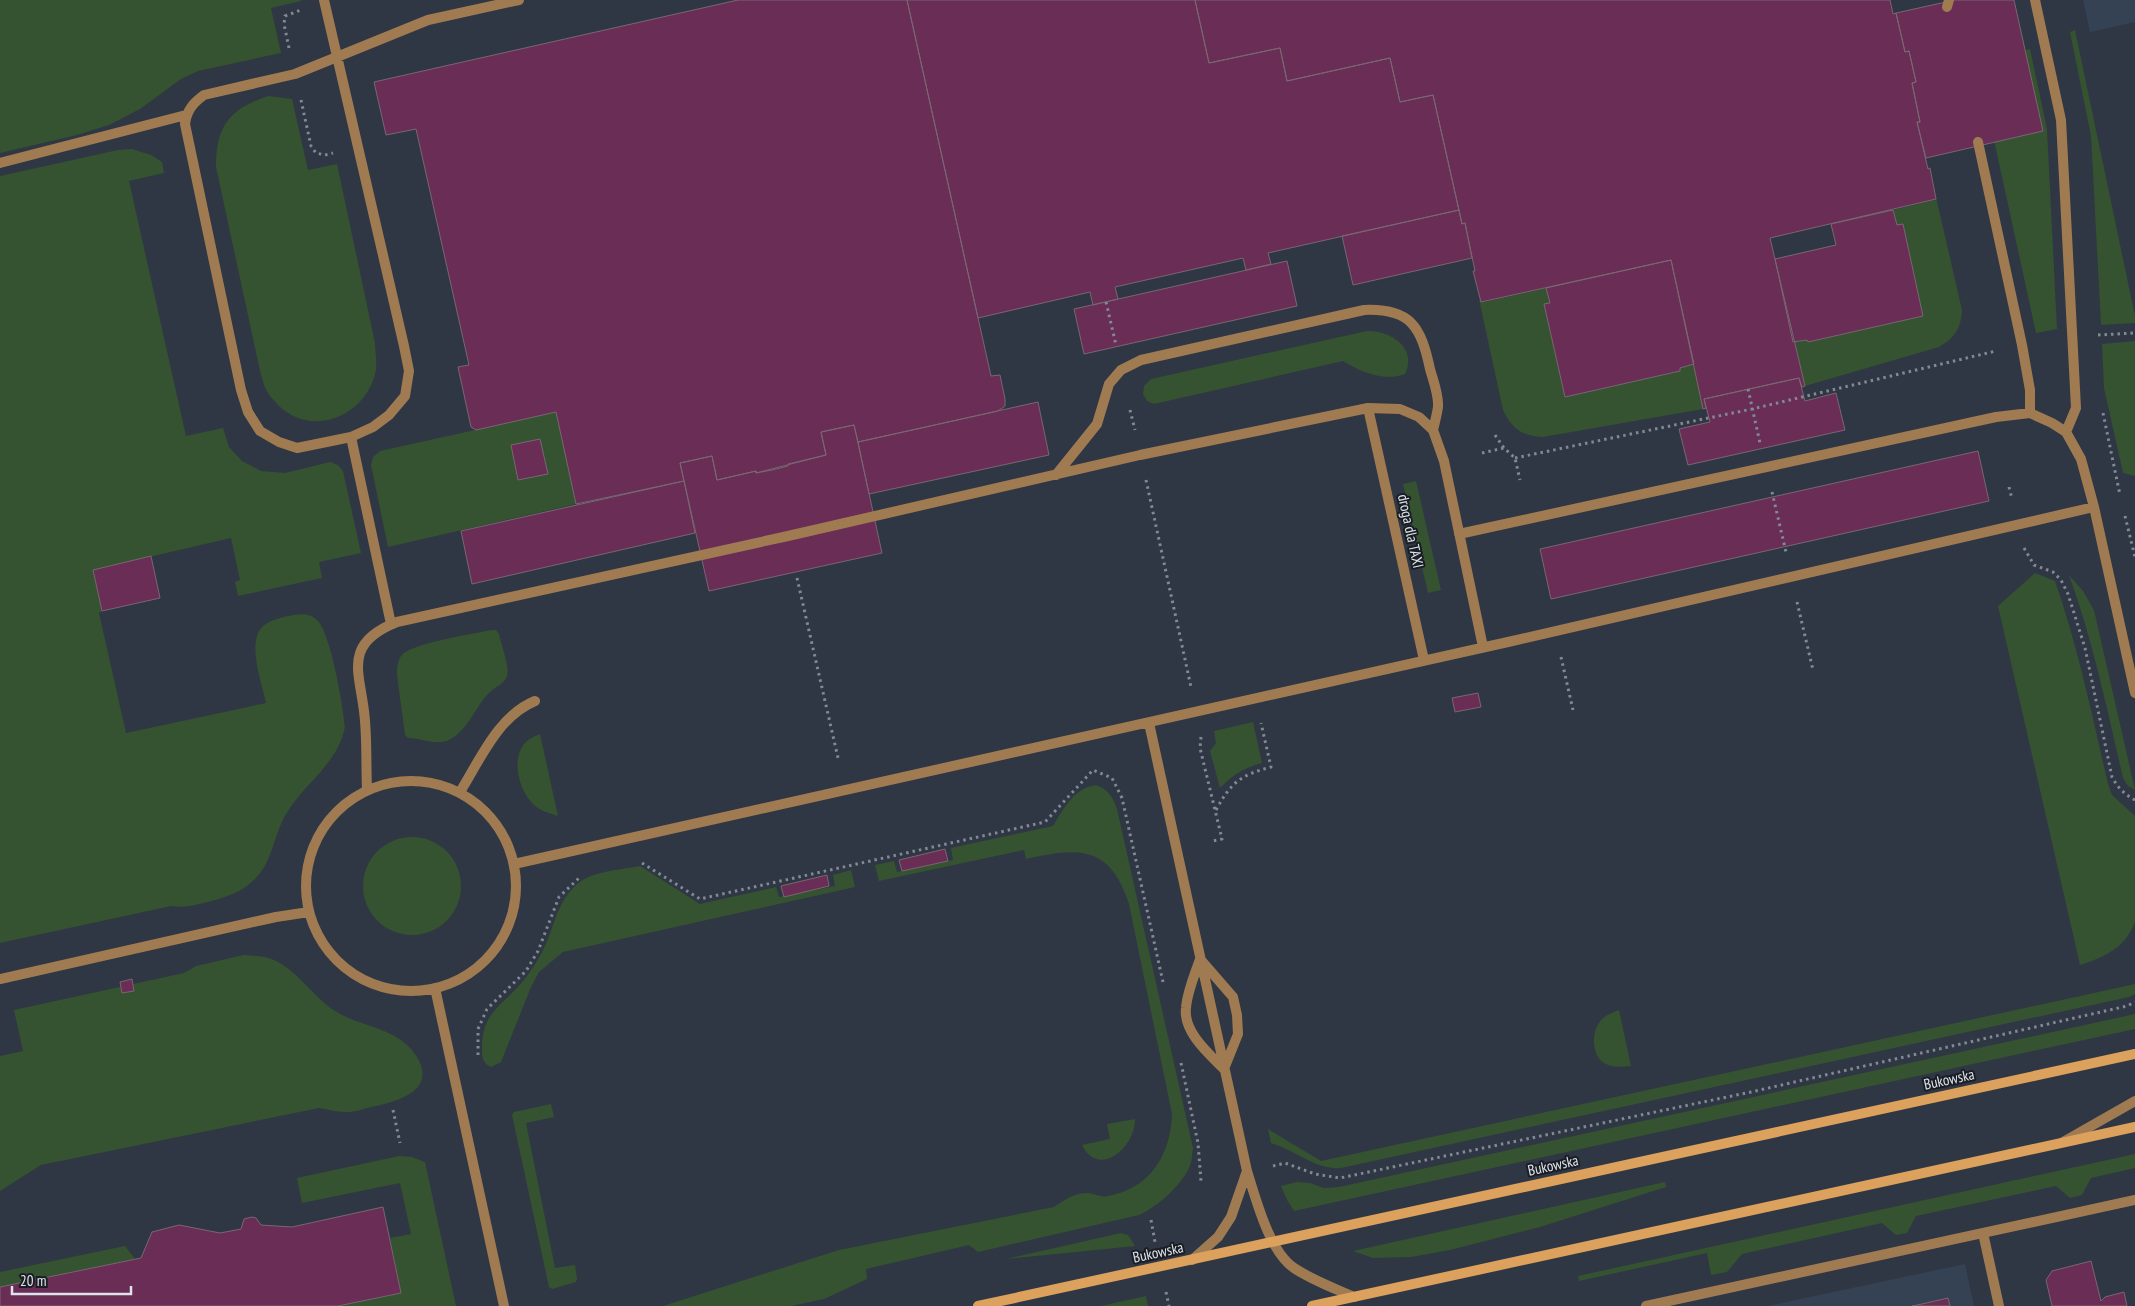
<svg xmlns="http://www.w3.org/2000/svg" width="2135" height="1306" viewBox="0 0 2135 1306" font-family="'PT Sans Narrow',sans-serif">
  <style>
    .built { fill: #354254 }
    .green { fill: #355330 }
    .building { fill: #6a2d56; stroke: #786771 }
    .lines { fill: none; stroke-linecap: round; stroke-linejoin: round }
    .path { stroke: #828994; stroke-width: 3; stroke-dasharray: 2.5 4; stroke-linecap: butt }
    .service { stroke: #a07b52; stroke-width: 10 }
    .minor { stroke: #a07b52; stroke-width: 10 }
    .secondary { stroke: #dca15c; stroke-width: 10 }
    .labels { text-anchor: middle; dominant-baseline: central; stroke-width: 4; stroke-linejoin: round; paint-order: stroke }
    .street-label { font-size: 15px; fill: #dee4ec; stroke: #1a1e24 }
  </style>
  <rect width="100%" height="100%" fill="#2f3744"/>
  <!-- built -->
  <path class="built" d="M2083,0H2135V22L2090,32Z
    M1965,1264L1974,1306H1768Z"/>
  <!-- green -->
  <path class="green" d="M0,0H301V1L271,8L281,53L198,71L181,79L140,109L109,125L77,135L0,153Z
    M2075,30L2135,316V323L2101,325L2091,136L2070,32Z
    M2030,49L2047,129L2057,329L2036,333L1977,62Z
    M268,96L292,99L308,170L337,164L375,343C375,351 377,362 376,370C367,416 312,439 278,405C275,401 270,397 268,393C264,387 262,378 260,371L216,167C216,125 230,109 268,96Z
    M132,149L151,155L162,162L164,173L129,181L186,436L223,428L229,447L242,461L261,471L285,473L330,462L338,465L343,471L361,553L319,562L322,578L238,596L235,582L240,580L231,538L93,570L102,611L99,613L126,733L266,703C262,683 246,642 263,626C270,620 280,618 288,616C298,614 309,612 317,620C331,633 343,706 345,727C338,762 309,780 290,808C279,823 276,840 269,857C258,885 236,895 208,902C195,905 184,908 171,906L0,943V176L118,150Z
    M1936,197L1962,310C1961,328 1955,338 1939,347L1805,386L1793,342L1807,340L1808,342L1923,316L1903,224L1897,225L1893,210L1934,200Z
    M1546,288L1550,303L1544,305L1565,397L1680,371V368L1694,364L1703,409L1543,437C1522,436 1512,429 1503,410L1479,299L1482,302H1485Z
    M1367,331C1390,330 1418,348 1405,374C1384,382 1361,372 1343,361L1154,404L1147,401L1143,394L1144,386L1151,379Z
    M2135,341V476L2123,473L2104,388L2102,344Z
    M556,412L576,504L388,547L371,465L373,457L380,451Z
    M1416,481L1441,590L1428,593L1403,484Z
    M2035,573L2055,581C2078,647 2092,715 2108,784L2112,795L2135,816V922C2125,948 2105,957 2080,965L1998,606Z
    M2069,575L2083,591L2094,610L2135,790L2128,786L2123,778C2107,709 2093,641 2069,575Z
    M492,630H496L499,634C501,644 510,668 507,676C504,684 495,687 490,692C475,706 467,734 446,741C433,745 421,738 408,738L405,735L397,675C397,669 397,662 401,656C411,643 473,634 492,630Z
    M1253,722L1262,763C1243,768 1233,775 1220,788L1210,751L1216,743L1214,731Z
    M540,734L558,816C549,813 540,811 534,805C520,792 512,764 522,747C526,740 533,737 540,734Z
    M1096,785C1108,789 1113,797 1117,809L1193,1148C1192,1155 1192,1162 1189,1168C1180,1187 1158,1206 1139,1215L978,1252L969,1245L866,1269L867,1279L824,1299L791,1306H663L839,1250L1054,1207C1065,1200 1075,1192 1089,1193C1095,1194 1102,1198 1108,1196C1150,1189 1171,1154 1172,1114L1129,904C1110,845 1079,847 1026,859L1024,850L879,881L875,865L894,861L897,872L953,860L951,848L1053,826C1064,808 1074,788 1096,785Z
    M363 886a49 49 0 1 1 98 0a49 49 0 1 1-98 0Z
    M640,866L700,904L776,887L779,897L835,886L833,875L851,870L855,887L563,952L539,972L531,987L501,1062L491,1067C482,1063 482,1057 482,1048C482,1018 495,1010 514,991C525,980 534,967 541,954C554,931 555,905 575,886C590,871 619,870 640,866Z
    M244,955C255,956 265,956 274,960C297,970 312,995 332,1009C359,1028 398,1026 417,1057C438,1092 394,1102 371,1107C363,1109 353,1113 345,1112C336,1112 327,1109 319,1108L41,1165L0,1191V1056L23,1051L14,1010L184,973L196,966Z
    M2135,984V994L2129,997L1341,1168C1316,1170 1295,1150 1271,1143L1268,1129L1321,1161Z
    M1619,1010L1631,1066C1622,1067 1612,1068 1604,1063C1592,1055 1591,1034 1599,1023C1603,1016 1611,1013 1619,1010Z
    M2135,1014V1029L1294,1211L1287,1200L1281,1186L1297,1182L1310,1183L1324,1188L1339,1187Z
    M551,1104L554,1117L526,1123L555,1268L575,1265L577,1279L576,1282L552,1289L549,1287L512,1115L514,1112Z
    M1135,1119C1135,1149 1098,1178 1082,1145L1110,1139L1107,1124Z
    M2135,1154V1168L2091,1178L2082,1195L2070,1198L2056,1186L1916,1216L1907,1233L1896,1235L1882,1223L1742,1254L1727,1272L1711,1275L1707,1253L1579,1281L1578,1276Z
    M399,1156L412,1157L425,1162L456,1306H340L401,1293L390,1238L411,1234L400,1183L302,1203L297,1178Z
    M1665,1182L1666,1187L1540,1227L1450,1250L1411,1257L1373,1258L1353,1251Z
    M1121,1233L1128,1235L1135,1246L1006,1259Z
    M125,1246L135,1259L0,1287V1272Z
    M1146,1296L1148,1306H1101Z"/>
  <!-- building -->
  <path class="building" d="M738,0H907L991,376L1000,375L1005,399V406L998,411L858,442L854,425L821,432L826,455L756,473V471L717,480L712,456L680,463L684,481L576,504L556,412L476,430L471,427L458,367L469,365L416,129L386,135L374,82Z
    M907,0H1195L1209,63L1280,48L1287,81L1390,58L1400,102L1433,95L1459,210L1268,253L1271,264L1246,270L1243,258L1115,287L1118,299L1093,305L1090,292L978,318Z
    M1195,0H1890L1893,14L1896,13L1905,52L1909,51L1916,82L1912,83L1920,122H1917L1928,169L1930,168L1936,199L1770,238L1805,386L1802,387L1799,378L1704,399L1706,408L1703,409L1671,260L1481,302L1473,271H1475L1465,223L1462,224L1433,95L1400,102L1390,58L1287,81L1280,48L1209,63Z
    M1955,0H2014L2043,131L1926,158L1917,122H1920L1912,83L1916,82L1909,51L1905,52L1896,13Z
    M1459,210L1462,224L1465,223L1472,258L1353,285L1342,236Z
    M1893,210L1897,225L1903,224L1923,316L1808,342L1807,340L1793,342L1775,259L1836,245L1831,224Z
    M1671,260L1694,364L1680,368V371L1565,397L1544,304L1550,303L1546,288Z
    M1287,261L1297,306L1084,354L1074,309Z
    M1799,378L1805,401L1836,393L1845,430L1688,465L1679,429L1710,422L1704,399Z
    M1038,402L1049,455L869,494L858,442Z
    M854,425L882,553L709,591L680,463L712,456L717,480L756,471V473L772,470L788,466V464L826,455L821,432Z
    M540,439L548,474L518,480L511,445Z
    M1978,451L1989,501L1551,599L1540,549Z
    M684,481L695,533L472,584L461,531Z
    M151,556L160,598L102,611L93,570Z
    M1478,693L1481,707L1455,712L1452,698Z
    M945,849L948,861L902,871L899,860Z
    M827,875L829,886L784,897L781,886Z
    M132,979L134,991L122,993L120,982Z
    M383,1207L401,1293L338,1306H0V1287L141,1258L152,1232L179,1225L220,1233L241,1229L244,1219L252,1217L256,1218L261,1225L292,1227Z
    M2091,1261L2101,1301L2105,1297L2124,1292L2127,1306H2052L2046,1280L2052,1271Z
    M1948,1298L1950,1306H1912L1922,1304Z"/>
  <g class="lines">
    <!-- path -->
    <path class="path" d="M289,48L284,24L285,16L301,10
      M301,100L311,146L316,153L325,155L333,153
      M1106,302L1116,345
      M2098,335L2135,333
      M1748,389L1760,443
      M1130,410L1135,430
      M2103,413L2120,495
      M1495,435L1504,448L1515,458L1520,480
      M1482,453L1504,448
      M1515,458L1752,409L1996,351
      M1146,480L1191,687
      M2009,487L2012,499
      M1772,492L1786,552
      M2125,516L2135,557
      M2024,548L2034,565L2053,572L2061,580L2068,594L2085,648L2112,777C2118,788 2124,794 2135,800
      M797,578L838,758
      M1797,602L1813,670
      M1561,657L1573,710
      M1201,737L1200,748L1222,839L1213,841
      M1216,810C1231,782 1241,775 1271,767L1261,723
      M642,863L700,899L1045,822L1093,770L1112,778L1122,798L1163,982
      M478,1055V1029L487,1009L526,971L538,951L559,897L579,878
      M1181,1063L1198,1143L1201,1181
      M393,1110L400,1143
      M1273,1166L1285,1163L1315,1174L1340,1178L1751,1092L2127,1006L2135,1002
      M1151,1220L1155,1242
      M1166,1292L1169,1306"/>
    <!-- service -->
    <path class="service" d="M324,0C350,116 378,231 404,346L409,371L405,396L389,415L373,427L351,437L297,448L279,442L260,431L248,412L241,390L185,124C187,110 193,103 204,95L295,74L428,20L519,0
      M2035,0L2061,120L2076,408L2066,432
      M1947,7L1949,0
      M1978,142L2022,345L2030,390V413
      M0,163L186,115
      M1368,408L1424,660
      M351,437L391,624
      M1056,475L1097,424L1109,384L1121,370L1141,360L1364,310C1411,308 1421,327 1430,369C1433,380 1439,395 1438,407C1437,414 1435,422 1433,430
      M1459,534L1996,417L2030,413L2052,423L2066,432L2081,459L2094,507L2135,693
      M1149,723L1247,1171C1256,1199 1269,1251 1294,1268C1312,1280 1334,1288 1354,1297
      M306 886a105 105 0 1 1 210 0a105 105 0 1 1-210 0Z
      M367,790C366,767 367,744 365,721C362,675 339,645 397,622L788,536L1140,455L1368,408L1400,409L1419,417L1433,430L1444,461L1483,647
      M460,792C480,760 498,716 535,701
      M514,864L1508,642L2094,507
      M1200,959L1233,997L1237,1015L1238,1034L1224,1069C1209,1054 1183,1032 1186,1008C1187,992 1195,974 1200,959Z
      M0,979L276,917L309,912
      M435,988L504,1306
      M2063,1142L2135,1101
      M1192,1260L1218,1237L1231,1217L1247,1171"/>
    <!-- minor -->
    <path class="minor" d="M1983,1233L1999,1306
      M1646,1306L2135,1200"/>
    <!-- secondary -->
    <path class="secondary" d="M978,1306L2135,1054
      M1312,1306L2135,1127"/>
  </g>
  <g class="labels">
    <!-- street labels -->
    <g class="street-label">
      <text transform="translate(1411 531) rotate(78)">droga dla TAXI</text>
      <text transform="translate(1949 1079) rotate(-12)">Bukowska</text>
      <text transform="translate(1553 1165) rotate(-12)">Bukowska</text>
      <text transform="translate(1158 1252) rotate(-12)">Bukowska</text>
    </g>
  </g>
  <!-- scale -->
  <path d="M12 1286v8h119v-8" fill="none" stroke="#dee4ec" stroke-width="2.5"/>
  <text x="20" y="1286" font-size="15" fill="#dee4ec" stroke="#1a1e24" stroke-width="4" paint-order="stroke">20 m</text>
</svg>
